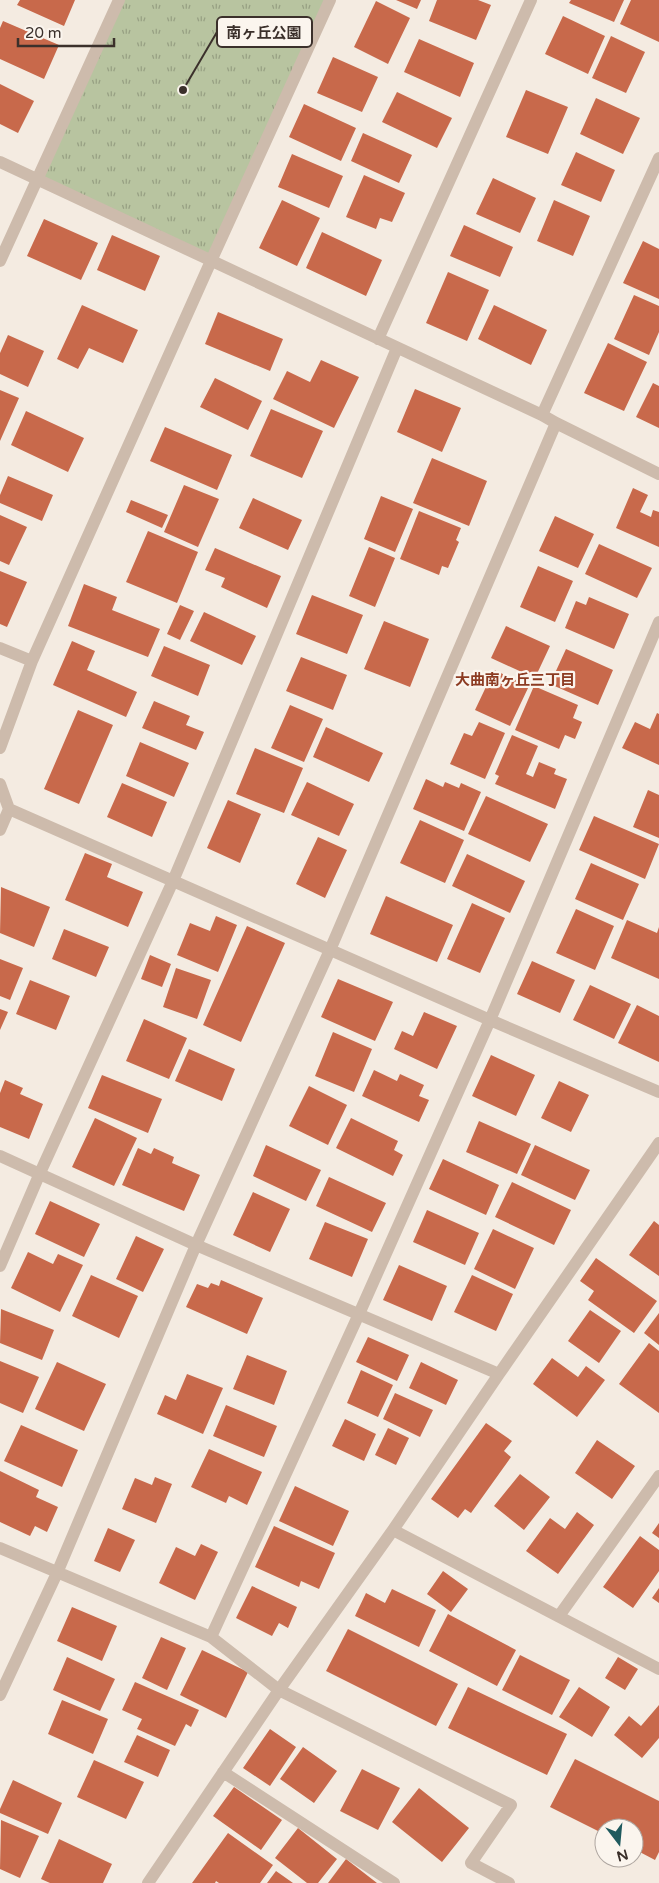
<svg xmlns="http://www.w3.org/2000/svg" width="659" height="1883" viewBox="0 0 659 1883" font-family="'Varela Round','Noto Sans JP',sans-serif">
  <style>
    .park { fill: url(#park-tufts) }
    .building { fill: #c8694b }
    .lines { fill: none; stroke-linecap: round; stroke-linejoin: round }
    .minor { stroke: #cdbbac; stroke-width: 12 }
    .labels { text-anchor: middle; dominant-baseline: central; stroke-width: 4.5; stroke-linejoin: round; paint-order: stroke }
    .neighbourhood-label { font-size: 15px; font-weight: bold; fill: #8c3b22; stroke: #fbf5ee }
    .leader { fill: none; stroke: #3b302b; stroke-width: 2 }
    .callout-dot { fill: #3b302b; stroke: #fbf5ee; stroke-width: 2 }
    .callout { fill: #fbf5ee; stroke: #3b302b; stroke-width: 2 }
    .callout-label { font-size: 15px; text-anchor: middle; font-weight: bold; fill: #3b302b }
  </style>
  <defs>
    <pattern id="park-tufts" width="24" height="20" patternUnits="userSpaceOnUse" patternTransform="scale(1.25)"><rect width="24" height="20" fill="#b8c4a0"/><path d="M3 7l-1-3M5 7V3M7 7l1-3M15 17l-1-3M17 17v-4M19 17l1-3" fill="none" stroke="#97a083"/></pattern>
  </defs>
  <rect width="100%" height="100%" fill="#f4ebe1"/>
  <!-- park -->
  <path class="park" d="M119,0H330L211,261L38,180Z"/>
  <!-- building -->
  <path class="building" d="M20,0H75L64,26L17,5Z
    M396,0H421L417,9Z
    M437,0H478L491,5L476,40L429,21Z
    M571,0H624L614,22L569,3Z
    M631,0H659V42L620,24Z
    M376,1L410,18L388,64L354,47Z
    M563,16L605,36L588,74L545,54Z
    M3,21L59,45L44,79L0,59V28Z
    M611,36L645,52L626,93L592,78Z
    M419,39L474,63L460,97L404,72Z
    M333,57L378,77L362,112L317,93Z
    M0,84L34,101L18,133L0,124Z
    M526,90L568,107L548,154L506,137Z
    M397,92L452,118L437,148L382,122Z
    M596,98L640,118L623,154L580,134Z
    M304,104L356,128L341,161L289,137Z
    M363,133L412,155L399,183L351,161Z
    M576,152L615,170L601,202L561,185Z
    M292,154L343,176L329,208L278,187Z
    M364,175L405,193L392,222L380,218L376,229L346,217Z
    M493,178L536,198L520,233L476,214Z
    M282,200L320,218L297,266L259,248Z
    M554,200L590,216L573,256L537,241Z
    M44,219L98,243L81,280L27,256Z
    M464,225L513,247L500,277L450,256Z
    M322,232L382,260L366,296L306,268Z
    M112,235L160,256L145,291L97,270Z
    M643,241L659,249V299L623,283Z
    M448,272L489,290L467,341L426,323Z
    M634,295L659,306V332L649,355L614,339Z
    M82,305L138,330L123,363L89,348L78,369L57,359Z
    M494,305L547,330L531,365L478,339Z
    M218,312L283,339L270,371L205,344Z
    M8,335L44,351L28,387L0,374V353Z
    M608,343L647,362L624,411L584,393Z
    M321,360L359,377L334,428L273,399L287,371L310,382Z
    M215,378L262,401L248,430L200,407Z
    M653,383L659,386V428L636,417Z
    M415,389L461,408L442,452L397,432Z
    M0,390L19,398L0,441Z
    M271,409L323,431L302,478L250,456Z
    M26,411L84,438L68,472L11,445Z
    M165,427L232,455L217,490L150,461Z
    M432,458L487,481L469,526L413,503Z
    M8,476L53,495L42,521L0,503V495Z
    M184,485L219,499L198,547L164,532Z
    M633,488L648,495L640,512L651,517L653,510L659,512V547L616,528Z
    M381,496L413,509L395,552L364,539Z
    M253,498L302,520L288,550L239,528Z
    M131,500L168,515L162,528L126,512Z
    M419,511L461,528L456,540L459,542L448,568L442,566L439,575L400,559Z
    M0,515L27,527L9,565L0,561Z
    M555,516L594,534L578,568L539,551Z
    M148,531L198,552L177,603L126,582Z
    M599,544L652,568L637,598L585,574Z
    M369,547L395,558L375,607L349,596Z
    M215,548L281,576L267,608L221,587L225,578L205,570Z
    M538,566L573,581L555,622L520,607Z
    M0,571L27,582L7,627L0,624Z
    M84,584L117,597L112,610L160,629L148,657L68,626Z
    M312,595L363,615L347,654L296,634Z
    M589,597L629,614L614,649L565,628L576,601L586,605Z
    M180,605L194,611L180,640L167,634Z
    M204,612L256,636L242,665L190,641Z
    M384,621L429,639L410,687L364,669Z
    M506,626L550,646L535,678L491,658Z
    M72,641L95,651L87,670L137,692L126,717L53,685Z
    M164,646L210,665L198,696L151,676Z
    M566,649L613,670L598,705L550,684Z
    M301,657L347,675L333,710L286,691Z
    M494,670L529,686L510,726L475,710Z
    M534,686L578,705L573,718L582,722L575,739L565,735L559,749L515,730Z
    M154,701L190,716L186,725L204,732L196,750L142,728Z
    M290,705L323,719L304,762L271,748Z
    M78,710L113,725L79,804L44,789Z
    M657,713L659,714V765L622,748L635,722L650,729Z
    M479,722L505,733L485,779L450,764L464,733L472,736Z
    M326,727L383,753L369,782L313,757Z
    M512,735L538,746L526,774L533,777L539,762L556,769L554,774L567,779L555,809L495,784L499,776L495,774Z
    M140,742L189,763L174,797L126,776Z
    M255,748L303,768L284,813L236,794Z
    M426,779L443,787L445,782L459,788L461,783L481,792L464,831L413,809Z
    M307,782L354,804L339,836L291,815Z
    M122,783L167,802L152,837L107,817Z
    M648,790L659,795V838L633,827Z
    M486,796L548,824L530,862L468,834Z
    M228,800L261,814L240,863L207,848Z
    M594,816L659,844L645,879L579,850Z
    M420,820L464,840L445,883L400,863Z
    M318,837L347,850L325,898L296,884Z
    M85,853L112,864L107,877L143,892L128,927L65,900Z
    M467,854L525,881L510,913L452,886Z
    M591,863L639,884L623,920L575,899Z
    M1,887L50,907L34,947L0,933Z
    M386,896L453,925L437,962L370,934Z
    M472,903L505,918L480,973L447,959Z
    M576,909L614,926L595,970L556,953Z
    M216,916L237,925L218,972L177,955L190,923L210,931Z
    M627,920L657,933L659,927V979L611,958Z
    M247,926L285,943L241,1042L203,1025Z
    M64,929L109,947L96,977L52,959Z
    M150,955L171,964L162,987L141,979Z
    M0,959L23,968L10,1000L0,996Z
    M532,961L575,980L560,1013L517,994Z
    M176,968L211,980L197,1019L163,1007Z
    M338,979L393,1002L375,1041L321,1017Z
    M30,980L70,996L56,1030L16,1014Z
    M590,985L631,1004L614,1039L573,1020Z
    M637,1005L659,1016V1062L618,1043Z
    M0,1009L8,1012L0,1030Z
    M424,1012L457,1026L437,1069L394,1049L402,1031L413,1036Z
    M144,1019L187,1038L169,1079L126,1061Z
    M333,1032L372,1049L354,1092L315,1076Z
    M189,1049L235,1069L222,1101L175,1081Z
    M491,1055L535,1075L516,1116L472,1096Z
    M374,1070L397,1081L400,1074L424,1085L419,1096L429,1100L419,1122L362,1096Z
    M102,1075L162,1099L148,1133L88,1108Z
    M5,1080L23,1088L20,1094L43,1104L29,1139L0,1127V1093Z
    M559,1081L589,1095L571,1132L541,1118Z
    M309,1086L347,1105L328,1145L289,1126Z
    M95,1118L137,1138L114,1186L72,1167Z
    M351,1118L398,1141L394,1150L403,1155L393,1176L336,1148Z
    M479,1121L531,1144L517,1174L466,1152Z
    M266,1145L321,1170L306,1201L253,1176Z
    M535,1145L590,1170L575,1200L521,1175Z
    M138,1148L151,1154L154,1148L174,1157L172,1163L200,1175L184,1211L122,1185Z
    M443,1159L499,1185L486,1215L429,1189Z
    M329,1177L386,1203L372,1232L316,1206Z
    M512,1182L571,1210L554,1245L495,1217Z
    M253,1192L290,1209L270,1252L233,1235Z
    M50,1201L100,1224L84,1257L35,1234Z
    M427,1210L479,1233L465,1265L413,1242Z
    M654,1221L659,1225V1276L629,1255Z
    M325,1222L368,1239L352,1277L309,1259Z
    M493,1229L534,1248L515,1289L474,1269Z
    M136,1236L164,1249L143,1292L116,1279Z
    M28,1252L53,1264L58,1254L83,1265L60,1312L11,1288Z
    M596,1258L657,1301L634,1333L588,1300L594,1291L580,1281Z
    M399,1265L447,1286L432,1321L383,1300Z
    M91,1275L138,1296L119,1338L72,1316Z
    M472,1275L513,1294L496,1331L454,1312Z
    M221,1280L263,1298L247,1334L186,1307L197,1284L208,1288L211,1283L219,1286Z
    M1,1309L54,1330L42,1360L0,1343Z
    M590,1310L621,1331L599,1363L568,1341Z
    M659,1313V1345L644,1333Z
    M368,1337L409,1355L397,1381L356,1362Z
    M649,1343L659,1351V1413L619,1384Z
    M247,1355L287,1371L274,1405L233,1389Z
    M552,1358L578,1377L586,1366L605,1380L577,1417L533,1384Z
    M0,1361L39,1377L23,1413L0,1403Z
    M57,1362L106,1384L84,1431L35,1409Z
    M421,1362L458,1380L446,1405L409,1388Z
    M361,1370L393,1385L378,1417L347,1403Z
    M187,1374L223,1388L203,1434L157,1414L165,1395L176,1400Z
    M395,1393L433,1410L420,1437L383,1419Z
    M226,1405L277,1426L264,1457L213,1436Z
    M345,1419L376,1434L364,1461L332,1446Z
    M486,1423L512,1441L504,1451L511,1457L471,1513L465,1509L458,1518L431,1499Z
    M21,1425L78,1450L62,1487L4,1461Z
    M388,1428L409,1438L396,1465L375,1455Z
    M597,1440L635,1466L612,1499L575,1473Z
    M209,1449L262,1472L247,1505L229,1496L226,1503L191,1487Z
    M0,1471L39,1490L36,1497L58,1507L47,1532L35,1526L30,1536L0,1522Z
    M520,1474L550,1497L524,1530L494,1506Z
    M155,1477L172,1484L156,1523L122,1509L135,1478L152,1485Z
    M295,1486L349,1511L333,1546L279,1521Z
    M577,1512L594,1525L558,1574L526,1551L550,1518L565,1529Z
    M659,1523V1538L652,1533Z
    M274,1526L335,1553L319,1589L301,1581L299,1587L255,1567Z
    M108,1528L135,1540L120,1572L94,1561Z
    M640,1536L659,1550V1571L633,1608L603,1587Z
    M201,1544L218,1552L195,1600L159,1583L176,1547L195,1556Z
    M443,1571L468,1589L451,1612L427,1594Z
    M252,1586L297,1607L288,1628L279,1623L272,1636L236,1618Z
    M659,1588V1603L652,1598Z
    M392,1589L436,1610L419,1647L355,1616L366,1593L385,1603Z
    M72,1607L117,1626L102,1661L57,1641Z
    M448,1614L516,1650L497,1686L429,1651Z
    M348,1629L458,1684L436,1726L326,1671Z
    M161,1637L186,1648L167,1690L142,1678Z
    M202,1650L248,1672L226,1718L180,1695Z
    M520,1655L570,1680L552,1715L502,1690Z
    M67,1657L115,1679L100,1711L53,1690Z
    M618,1657L638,1669L625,1690L605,1678Z
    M135,1682L199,1710L191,1727L186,1724L175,1746L137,1729L142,1719L122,1710Z
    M468,1687L567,1734L547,1775L448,1728Z
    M579,1687L610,1707L592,1737L559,1717Z
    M62,1700L108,1719L93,1754L48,1734Z
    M659,1705V1738L642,1758L614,1735L629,1716L641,1726Z
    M270,1729L296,1747L270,1786L243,1768Z
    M137,1735L170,1750L158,1777L124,1762Z
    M303,1747L337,1771L314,1803L280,1779Z
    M575,1759L659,1801V1852L655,1860L634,1849V1828H604V1834L550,1807Z
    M94,1760L144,1782L126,1819L77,1797Z
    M362,1769L400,1788L378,1830L340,1811Z
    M13,1780L62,1803L48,1834L0,1813V1809Z
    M234,1787L282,1820L261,1850L213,1816Z
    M419,1788L469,1828L442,1862L392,1822Z
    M1,1820L39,1836L20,1878L0,1869Z
    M298,1828L337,1859L318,1883H307L275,1858Z
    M228,1833L273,1865L260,1883H219L216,1881L215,1883H192Z
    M59,1839L112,1864L103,1883H50L41,1879Z
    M346,1859L377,1883H328Z
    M276,1871L293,1883H267Z"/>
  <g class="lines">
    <!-- minor -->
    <path class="minor" d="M0,162L542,415L556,423L659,474
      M0,261L119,0
      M378,339L531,0
      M542,415L659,158
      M0,648L32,661
      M0,748L32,661L211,261L330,0
      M0,784L9,809L0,830
      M9,809L490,1020L659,1092
      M0,1156L196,1245L499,1374
      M0,1266L40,1173L173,881L397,348
      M393,1530L659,1669
      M0,1548L211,1637L279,1690L511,1805L471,1863L509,1883
      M559,1616L659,1476
      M211,1637L359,1314L490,1020L659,622
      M0,1695L57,1573L196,1245L330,950L556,423
      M223,1772L394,1883
      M148,1883L279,1690L393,1530L499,1374L659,1143"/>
  </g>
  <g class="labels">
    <!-- neighbourhood labels -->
    <g class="neighbourhood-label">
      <text x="515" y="680">大曲南ヶ丘三丁目</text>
    </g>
  </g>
  <!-- callouts -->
  <path class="leader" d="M183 90L217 32"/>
  <circle class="callout-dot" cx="183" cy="90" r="5"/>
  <rect class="callout" x="217" y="17" width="95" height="30" rx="5"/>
  <g class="callout-label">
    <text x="264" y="38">南ヶ丘公園</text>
  </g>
  <!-- north arrow -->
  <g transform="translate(619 1843) rotate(164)"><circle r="24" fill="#fbf5ee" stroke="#aea6a0"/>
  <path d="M0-4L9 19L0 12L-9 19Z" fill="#1f5a5e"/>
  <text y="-8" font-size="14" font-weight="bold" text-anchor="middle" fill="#3b302b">N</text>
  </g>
  <!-- scale -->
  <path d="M18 38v8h96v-8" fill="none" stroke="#3b302b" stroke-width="2.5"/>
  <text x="25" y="38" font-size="15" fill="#3b302b" stroke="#fbf5ee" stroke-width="4" paint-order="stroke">20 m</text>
</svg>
